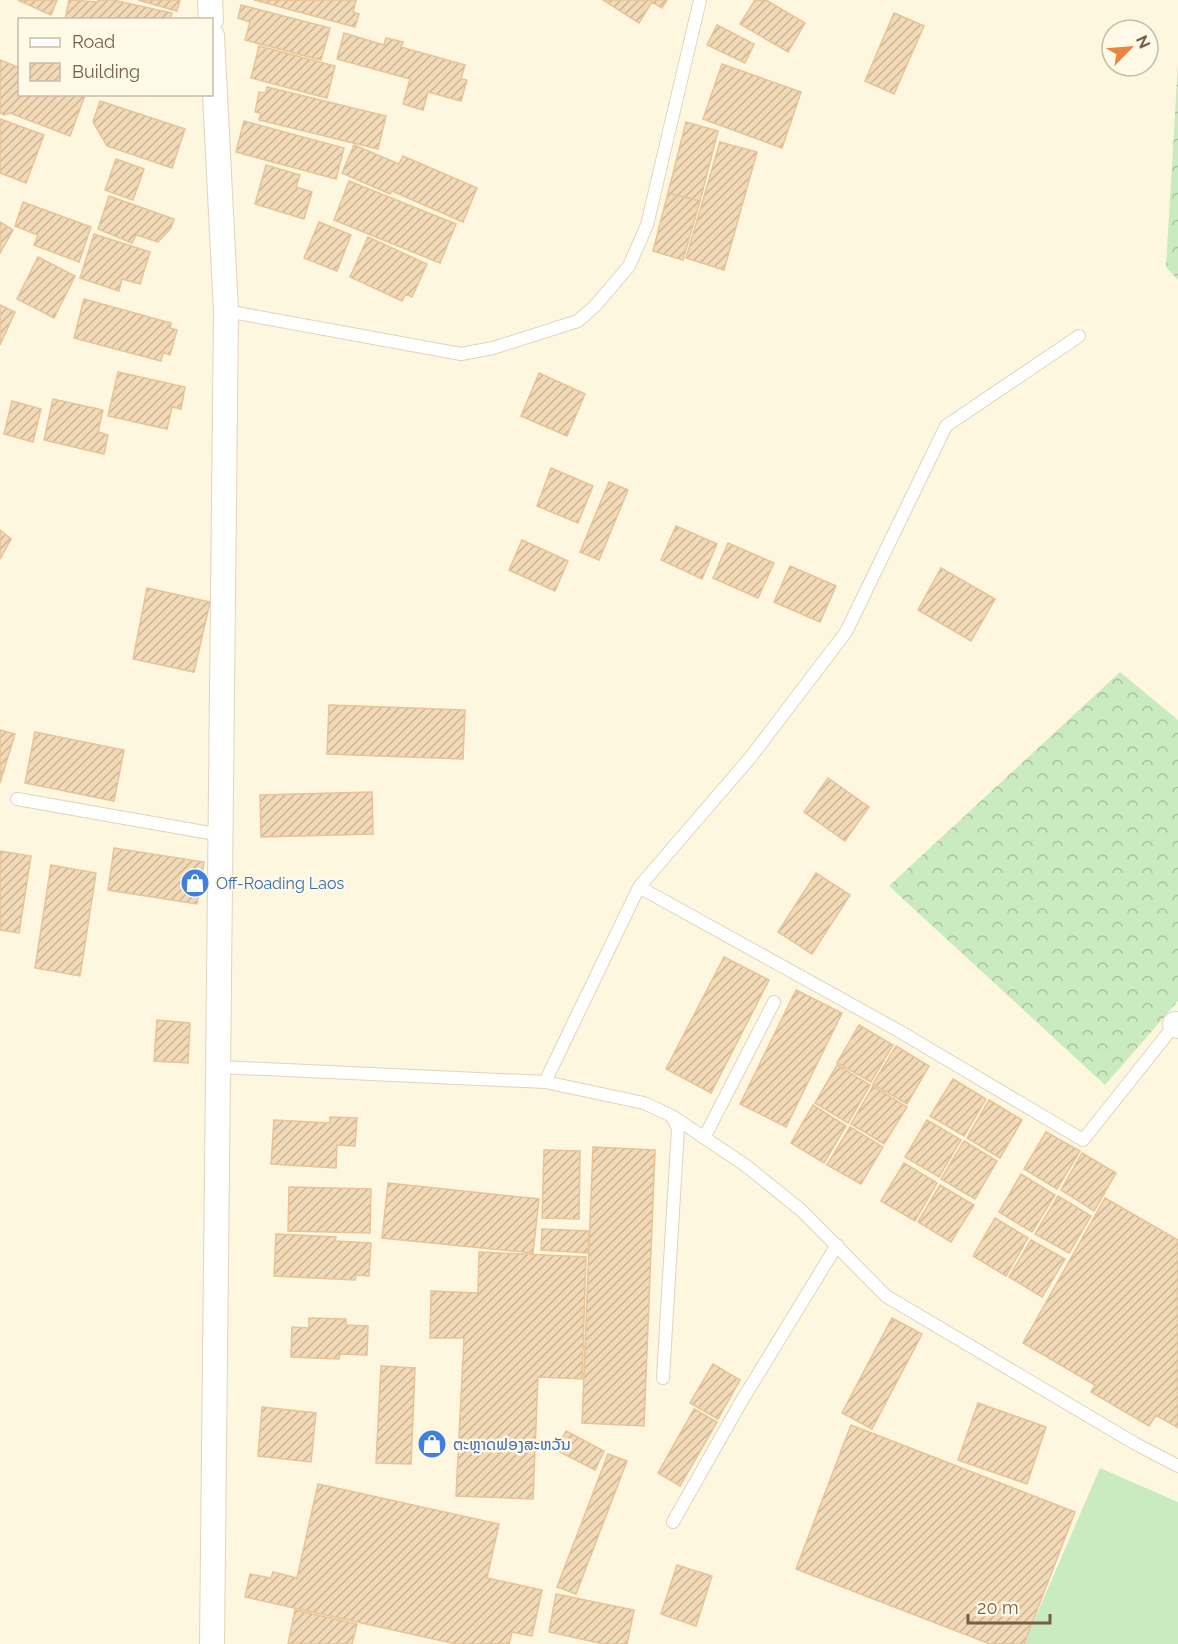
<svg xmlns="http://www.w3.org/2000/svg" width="1178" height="1644" viewBox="0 0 1178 1644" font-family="Raleway,'Noto Sans Lao',sans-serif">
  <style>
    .forest { fill: url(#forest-crowns) }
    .pitch { fill: #c9ebbf }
    .building { fill: url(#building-hatch); stroke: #e7c397; stroke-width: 1.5 }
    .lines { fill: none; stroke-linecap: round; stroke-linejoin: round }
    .lane-casing { stroke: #e1d4bc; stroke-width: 14 }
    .street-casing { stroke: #e1d4bc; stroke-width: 26 }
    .lane { stroke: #fff; stroke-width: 12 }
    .street { stroke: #fff; stroke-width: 24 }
    .labels { text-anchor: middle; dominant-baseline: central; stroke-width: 5; stroke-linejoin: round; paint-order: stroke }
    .shop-label { font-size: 16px; fill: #366cbe; stroke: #fffae7; text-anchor: start }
  </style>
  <defs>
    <pattern id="forest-crowns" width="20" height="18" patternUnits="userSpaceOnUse" patternTransform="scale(1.5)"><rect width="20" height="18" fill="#c9ebbf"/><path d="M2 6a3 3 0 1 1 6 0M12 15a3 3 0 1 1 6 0" fill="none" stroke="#a8c29d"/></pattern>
    <pattern id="building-hatch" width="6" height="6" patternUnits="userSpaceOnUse" patternTransform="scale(1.5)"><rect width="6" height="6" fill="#f3dab7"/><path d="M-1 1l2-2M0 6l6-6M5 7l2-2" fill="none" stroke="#c9b497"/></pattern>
  </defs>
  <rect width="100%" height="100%" fill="#fdf7e0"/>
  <!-- forest -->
  <path class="forest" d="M1178,63V280L1166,267Z
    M1120,672L1178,720V1001L1105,1085L889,886Z"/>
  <!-- pitch -->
  <path class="pitch" d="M1100,1468L1178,1502V1644H1024Z"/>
  <!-- building -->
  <path class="building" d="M18,0H57L51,15Z
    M69,0L98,2V0H113L172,13L170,20H65Z
    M138,0H180L177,11Z
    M254,0H356L353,12L359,14L355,27Z
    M603,0H667L662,8L652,2L639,23Z
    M755,0H766L805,23L788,52L740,24Z
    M241,5L330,28L321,60L245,40L250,22L238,18Z
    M894,13L924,26L894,94L865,81Z
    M717,25L754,44L745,63L707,45Z
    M344,33L384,45L386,38L403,42L401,47L465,65L461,79L467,80L461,101L428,92L423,110L403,104L410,79L337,59Z
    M259,46L335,66L327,98L251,78Z
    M0,60L20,68V94L85,95L70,136L10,113L4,115L0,113Z
    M722,64L801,92L782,148L703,119Z
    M267,87L386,116L378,149L259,120L261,113L255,112L259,92L266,93Z
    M100,101L185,129L172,168L107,146L93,122Z
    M0,119L44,135L26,183L0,173Z
    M244,121L344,148L336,179L236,152Z
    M686,122L718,131L700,201L668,193Z
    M720,142L757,152L724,270L686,258Z
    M354,145L399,164L403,156L477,188L463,222L392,191L390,194L342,173Z
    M116,159L144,169L133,200L105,190Z
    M266,165L300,175L296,187L312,192L304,219L255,204Z
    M349,181L456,224L440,263L334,220Z
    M668,193L700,201L683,260L653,251Z
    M109,196L174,219L171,228L158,242L136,235L132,243L98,229Z
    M23,202L91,227L79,262L34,245L38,235L15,226Z
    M0,222L13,230L0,253Z
    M319,222L351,235L337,271L304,258Z
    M94,234L150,252L140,284L122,279L119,291L80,278Z
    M368,237L427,264L412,297L406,294L402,301L350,277Z
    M38,257L75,276L54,318L17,299Z
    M84,299L171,323L170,328L177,330L170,355L163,352L161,361L74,338Z
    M0,305L15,312L0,345Z
    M118,372L185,387L181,409L172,407L167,429L108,416Z
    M539,373L585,394L567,436L521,416Z
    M53,399L103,410L98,432L108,435L104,454L44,440Z
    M12,401L41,409L33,442L4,434Z
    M551,468L593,486L578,523L537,506Z
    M609,482L628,490L599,560L580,552Z
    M676,526L717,544L702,579L661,560Z
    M0,530L11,539L0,559Z
    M522,540L568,561L555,591L509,570Z
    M728,543L774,563L758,598L713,578Z
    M790,566L836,586L820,622L774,602Z
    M941,568L995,599L971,641L918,610Z
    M147,588L210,602L194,672L133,659Z
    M329,705L465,710L463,759L327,754Z
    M0,730L15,734L0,783Z
    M35,732L124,750L114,801L25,783Z
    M828,778L869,807L845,841L804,812Z
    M372,792L373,834L261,837L260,795Z
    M114,848L204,862L197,904L108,890Z
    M0,851L31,856L19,933L0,930Z
    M51,865L96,873L80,976L35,968Z
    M816,873L850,895L812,954L778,932Z
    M724,957L769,980L711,1093L666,1069Z
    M796,990L842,1013L786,1127L740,1104Z
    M157,1020L190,1023L188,1063L154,1061Z
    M859,1025L893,1045L871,1082L837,1063Z
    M896,1046L929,1066L907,1104L873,1084Z
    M837,1065L870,1085L848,1123L815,1103Z
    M953,1079L986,1099L964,1136L930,1116Z
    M873,1086L907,1107L884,1144L851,1124Z
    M989,1100L1022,1120L1000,1158L967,1138Z
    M813,1105L846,1126L824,1163L791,1143Z
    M330,1117L357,1118L355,1146L337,1145L336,1168L271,1164L274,1120L330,1123Z
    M927,1120L961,1140L939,1177L905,1157Z
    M850,1127L883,1147L861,1184L827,1165Z
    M1046,1132L1080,1151L1057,1189L1024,1169Z
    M964,1141L997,1161L975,1199L941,1179Z
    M593,1147L655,1150L644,1426L582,1423Z
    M544,1150L580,1151L579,1219L542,1218Z
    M1082,1153L1116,1173L1094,1211L1061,1190Z
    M904,1163L937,1183L915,1221L881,1201Z
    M1021,1174L1055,1195L1032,1232L999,1212Z
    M388,1183L539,1199L533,1253L382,1238Z
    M940,1185L974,1205L951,1242L918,1222Z
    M289,1187L371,1189L370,1233L288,1231Z
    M1058,1196L1091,1216L1069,1253L1035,1234Z
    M1105,1198L1178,1240V1428L1156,1415L1149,1426L1091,1392L1095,1385L1023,1343Z
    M995,1218L1028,1238L1006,1276L973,1256Z
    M542,1229L589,1231L588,1253L541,1250Z
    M276,1234L336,1237L335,1241L371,1243L369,1276L356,1275L355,1280L274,1276Z
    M1031,1240L1065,1259L1042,1297L1009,1277Z
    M479,1252L586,1257L582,1379L538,1377L533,1499L456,1496L464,1338H430L431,1291L478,1293Z
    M309,1318L346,1319V1325L368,1326L367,1355L340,1354L339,1359L291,1357L292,1327L309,1328Z
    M892,1318L922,1334L872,1429L842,1413Z
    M713,1364L740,1380L718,1419L690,1403Z
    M381,1366L415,1368L411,1464L376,1463Z
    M978,1403L1046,1427L1027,1484L958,1460Z
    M262,1407L316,1413L311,1462L258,1456Z
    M694,1409L717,1422L680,1486L658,1473Z
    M851,1425L1075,1512L1024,1644H990L796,1569Z
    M566,1431L604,1451L595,1470L556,1450Z
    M608,1454L627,1461L576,1594L557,1587Z
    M318,1484L499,1524L487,1578L542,1590L532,1636L512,1632L509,1644H456L245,1597L250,1574L271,1578L273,1572L297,1578Z
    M677,1565L712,1576L696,1626L661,1614Z
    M556,1594L634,1610L627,1644H604L549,1632Z
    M295,1610L357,1624L352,1644H288Z"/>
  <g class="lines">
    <!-- lane casing -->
    <g class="lane-casing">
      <path id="lane" d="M226,311L461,354L493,348L578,321L595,306L629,266L647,225L700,0
        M17,799L221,835
        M639,887L899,1031L1083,1140L1177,1022
        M219,1067L545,1082L644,1103L672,1116L745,1165L801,1210L886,1296L1134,1443L1178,1466
        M545,1082L639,887L750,758L846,632L946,426L1079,336
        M704,1138L774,1002
        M663,1378L678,1128L672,1117
        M673,1522L741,1402L837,1245"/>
    </g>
    <!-- street casing -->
    <g class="street-casing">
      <path id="street" d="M210,0L211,20
        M212,36L226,311L212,1644
        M1175,1024L1178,1026"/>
    </g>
    <!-- lane -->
    <use href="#lane" class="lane"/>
    <!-- street -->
    <use href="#street" class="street"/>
  </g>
  <!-- icons -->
  <defs>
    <g id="shop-disc" transform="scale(1.5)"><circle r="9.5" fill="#3f7fe0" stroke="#fffae7"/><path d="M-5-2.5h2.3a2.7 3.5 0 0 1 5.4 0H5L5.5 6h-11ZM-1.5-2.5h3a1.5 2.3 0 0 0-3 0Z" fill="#fff"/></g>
  </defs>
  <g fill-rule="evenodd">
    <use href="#shop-disc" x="195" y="883"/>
    <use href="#shop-disc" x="432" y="1444"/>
  </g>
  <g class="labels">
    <!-- shop labels -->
    <g class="shop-label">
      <text x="216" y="883">Off-Roading Laos</text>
      <text x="453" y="1444">ຕະຫຼາດຟອງສະຫວັນ</text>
    </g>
  </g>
  <!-- legend -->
  <rect x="18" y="18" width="195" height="78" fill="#fffae7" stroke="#c8bca7" stroke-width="1.5"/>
  <rect x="30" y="38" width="30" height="9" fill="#ffffff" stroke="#c8bca7" stroke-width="1.5"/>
  <text x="72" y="48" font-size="18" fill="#755f47">Road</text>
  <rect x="30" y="63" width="30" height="18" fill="url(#building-hatch)" stroke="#c8bca7" stroke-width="1.5"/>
  <text x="72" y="78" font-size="18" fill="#755f47">Building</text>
  <!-- north arrow -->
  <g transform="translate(1130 48) rotate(65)"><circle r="28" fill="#fffae7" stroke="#c8bca7" stroke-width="1.5"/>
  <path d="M0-4.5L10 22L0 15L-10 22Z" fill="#ec8540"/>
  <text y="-9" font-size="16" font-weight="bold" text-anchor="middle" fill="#755f47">N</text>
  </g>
  <!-- scale -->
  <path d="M968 1614v9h82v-9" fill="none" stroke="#755f47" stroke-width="3"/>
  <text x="977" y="1614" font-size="18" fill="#755f47" stroke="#fffae7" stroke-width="4.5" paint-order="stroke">20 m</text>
</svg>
